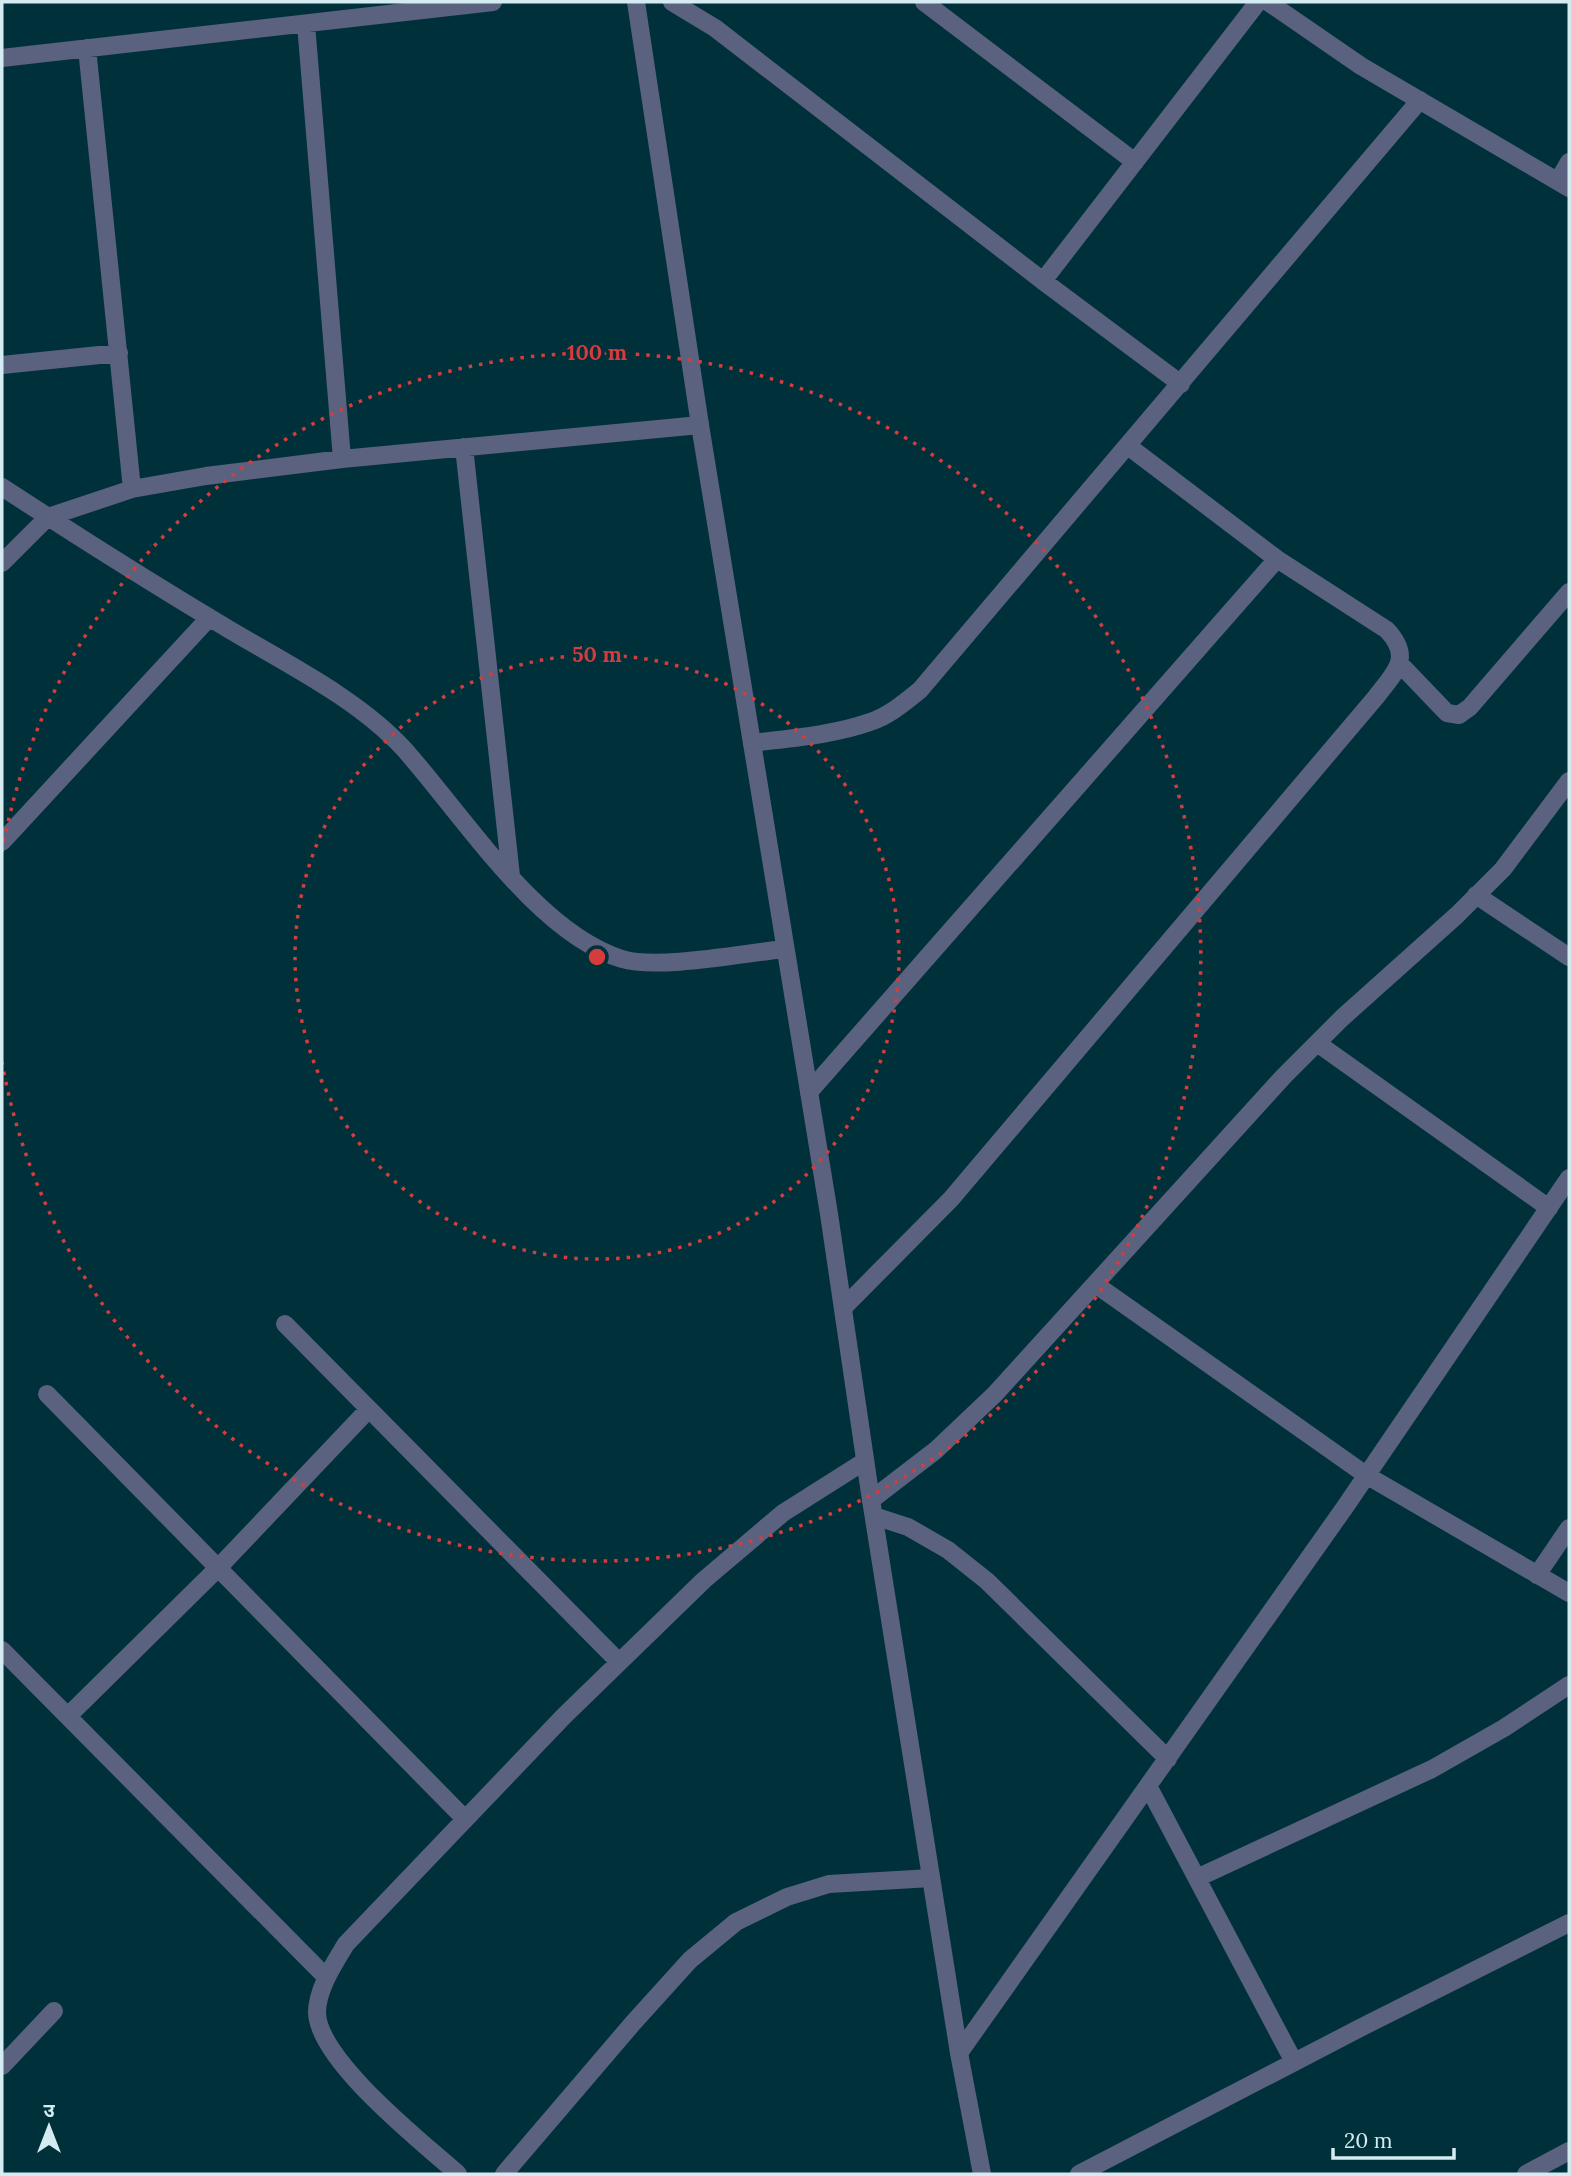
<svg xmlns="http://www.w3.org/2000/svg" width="1571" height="2176" viewBox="0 0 1571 2176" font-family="Lora,'Noto Sans Devanagari',serif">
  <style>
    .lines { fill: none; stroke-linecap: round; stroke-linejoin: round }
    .minor { stroke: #5b6280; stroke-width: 18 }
    .tertiary { stroke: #5b6280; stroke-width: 18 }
    .ring { fill: none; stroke: #d63c3c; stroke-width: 3.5; stroke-dasharray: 3.5 7 }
    .centre { fill: #d63c3c; stroke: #00313a; stroke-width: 3.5 }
    .ring-label { font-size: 21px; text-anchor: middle; font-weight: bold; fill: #d63c3c; stroke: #00313a; stroke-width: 7; stroke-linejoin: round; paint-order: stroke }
  </style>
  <rect width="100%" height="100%" fill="#00313a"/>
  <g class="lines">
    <!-- minor -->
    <path class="minor" d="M672,2L715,28L1043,281L1181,384
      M924,2L1135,162
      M1268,2L1361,66L1569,188
      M306,24L342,459
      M87,48L132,489
      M2,58L493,2
      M1558,181L1569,162
      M1043,281L1258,2
      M2,365L119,353
      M464,447L511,876
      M2,487C77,536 153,584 230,630C287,664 358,699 404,749C462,814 537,933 622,959C659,970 744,953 785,949
      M2,563L48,517L132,489L206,476L342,459L700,425
      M1399,663L1447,713L1459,715L1470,707L1569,592
      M752,743C791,738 833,735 870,722C889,716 905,702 920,690L1420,100
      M2,842L209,618
      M1476,895L1569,957
      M1317,1043L1549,1208
      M809,1092L1277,559
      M1095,1284L1366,1475L1569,1593
      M843,1308L951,1199L1376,697C1395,672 1413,658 1387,630L1277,559L1128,446
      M285,1324L619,1662
      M47,1394L465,1819
      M871,1500L936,1450L995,1394L1284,1076L1342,1018L1457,915L1503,869L1569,781
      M874,1516L908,1527L948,1550L987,1581L1168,1759
      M1537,1575L1569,1528
      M2,1650L326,1977
      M68,1716L218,1568L369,1409
      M1148,1786L1294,2062
      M1197,1878L1432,1769L1504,1728L1569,1685
      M959,2053L1345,1507L1569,1178
      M2,2066L54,2011
      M458,2174C422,2142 319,2061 317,2013C317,1989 334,1964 346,1944L564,1716L704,1580L783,1513L865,1461
      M504,2174L633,2023L690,1960L736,1922L787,1897L829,1884L931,1878
      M1079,2174L1360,2028L1569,1923
      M1526,2174L1569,2151"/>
    <!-- tertiary -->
    <path class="tertiary" d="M636,2L700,425L829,1214L871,1500L959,2053L982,2174"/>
  </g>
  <!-- distance rings -->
  <g class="ring">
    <circle cx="597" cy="957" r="302"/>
    <path d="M2 852A604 604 0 1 1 2 1062"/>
  </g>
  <circle cx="597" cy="957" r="10" class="centre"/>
  <g class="ring-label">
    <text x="597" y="360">100 m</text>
    <text x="597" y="662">50 m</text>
  </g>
  <!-- border -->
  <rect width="1571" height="2176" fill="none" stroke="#d4ebf1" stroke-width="7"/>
  <!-- north arrow -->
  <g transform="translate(49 2127)" stroke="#00313a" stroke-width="5" paint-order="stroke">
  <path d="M0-5L12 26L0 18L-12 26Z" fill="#d4ebf1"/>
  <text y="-10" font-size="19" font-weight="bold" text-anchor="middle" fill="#d4ebf1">उ</text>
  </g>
  <!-- scale -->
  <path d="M1333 2148v10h121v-10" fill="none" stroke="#d4ebf1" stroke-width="3.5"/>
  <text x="1344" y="2148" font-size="21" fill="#d4ebf1" stroke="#00313a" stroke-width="5" paint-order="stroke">20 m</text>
</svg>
